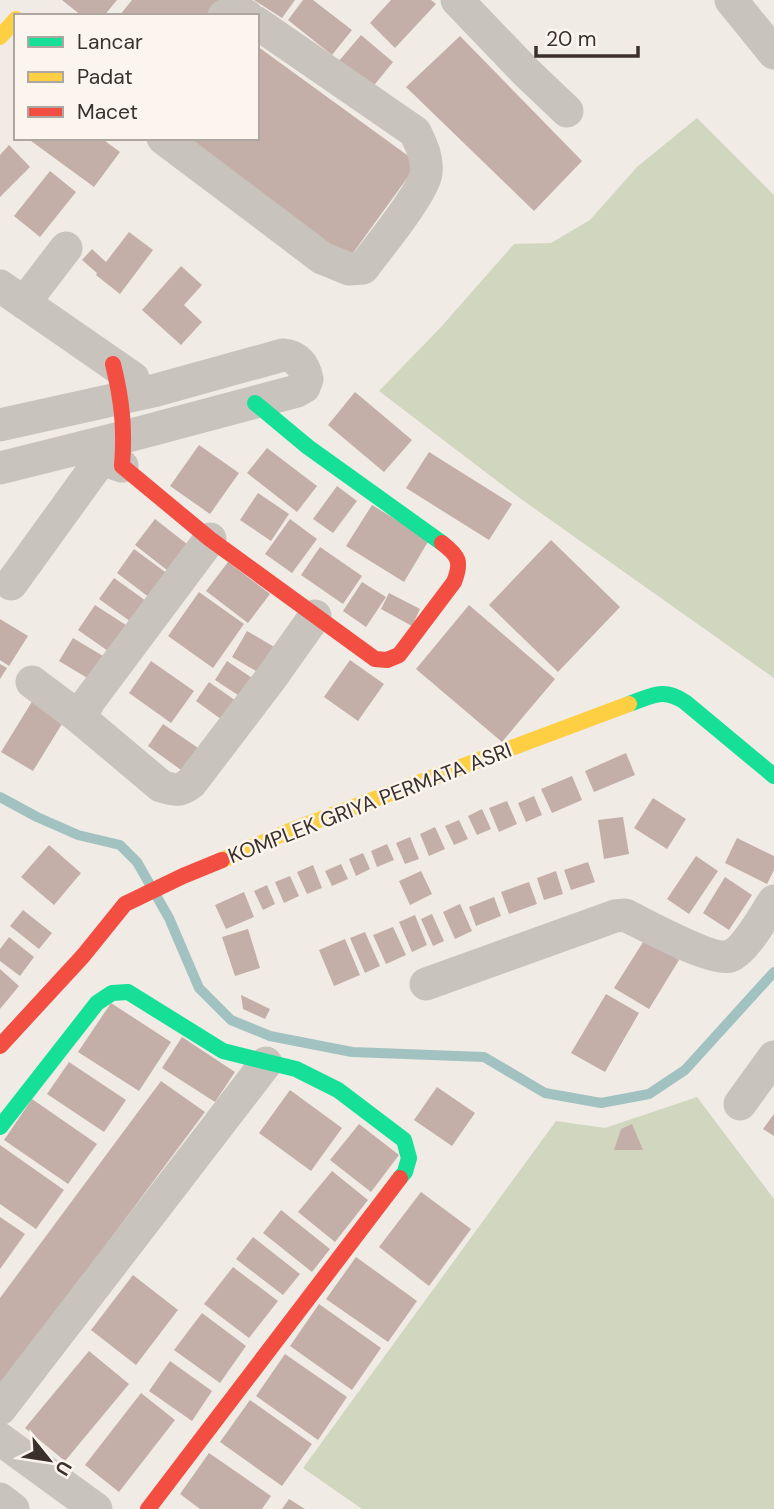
<svg xmlns="http://www.w3.org/2000/svg" width="774" height="1509" viewBox="0 0 774 1509" font-family="'DM Sans',sans-serif">
  <style>
    .green { fill: #d1d6bf }
    .lines { fill: none; stroke-linecap: round; stroke-linejoin: round }
    .stream { stroke: #a1c2c1; stroke-width: 10 }
    .building { fill: #c3afa7 }
    .street { stroke: #c9c3be; stroke-width: 33 }
    .fast { stroke: #16e098; stroke-width: 16 }
    .slow { stroke: #ffcf43; stroke-width: 16 }
    .jam { stroke: #f24e42; stroke-width: 16 }
    .labels { text-anchor: middle; dominant-baseline: central; stroke-width: 5; stroke-linejoin: round; paint-order: stroke }
    .street-label { font-size: 21px; fill: #3b302b; stroke: #fbf5ee }
  </style>
  <rect width="100%" height="100%" fill="#f0ebe5"/>
  <!-- green -->
  <path class="green" d="M697,118L774,195V678L521,499L379,391L441,327L514,244L551,243L590,220L637,167Z
    M697,1097L774,1199V1509H362L303,1468L556,1121L605,1128Z"/>
  <g class="lines">
    <!-- stream -->
    <path class="stream" d="M0,797L37,817L78,835L120,845L137,862L169,918L199,988L231,1020L270,1036L352,1052L484,1057L545,1093L601,1103L649,1094L685,1070L774,972"/>
  </g>
  <!-- building -->
  <path class="building" d="M62,0H117L104,16H82Z
    M132,0H221L208,16H119Z
    M254,0H295L282,18Z
    M303,0H313L352,30L332,55L288,20Z
    M391,0H431L436,4L395,48L370,23Z
    M361,35L393,62L371,89L338,62Z
    M460,36L582,161L534,211L406,87Z
    M257,46L418,163L348,260L179,138H257Z
    M27,138H101L120,152L94,187Z
    M9,145L30,167L0,197V155Z
    M50,171L76,192L40,237L14,216Z
    M129,232L153,250L120,294L96,275L97,273L82,260L92,249L106,262Z
    M181,266L202,285L184,305L202,322L181,345L142,310Z
    M355,392L412,440L384,472L328,425Z
    M199,445L239,473L210,514L170,486Z
    M267,448L317,486L297,512L247,473Z
    M429,452L512,504L489,540L406,488Z
    M337,486L357,501L333,533L313,519Z
    M258,493L289,514L271,541L240,520Z
    M372,505L429,540L404,582L346,546Z
    M155,519L192,548L172,574L135,545Z
    M290,519L317,539L292,573L265,554Z
    M551,540L620,607L558,672L489,605Z
    M320,547L362,576L343,604L301,575Z
    M134,549L172,577L154,601L117,573Z
    M228,562L270,594L248,623L206,591Z
    M114,578L149,603L134,624L99,599Z
    M362,582L386,597L366,627L343,611Z
    M199,592L244,624L213,668L168,636Z
    M389,593L420,609L412,626L381,609Z
    M95,605L129,627L111,653L78,630Z
    M469,605L555,679L502,742L416,669Z
    M0,619L28,636L9,666L0,660Z
    M247,631L281,651L266,677L232,657Z
    M73,638L103,656L89,679L59,661Z
    M350,660L384,684L358,721L324,697Z
    M151,661L194,691L171,723L129,693Z
    M227,661L255,680L244,699L215,680Z
    M0,664L7,668L0,679Z
    M209,682L239,703L225,722L196,701Z
    M33,700L65,719L33,771L1,752Z
    M163,724L204,752L188,775L148,746Z
    M626,753L635,775L594,792L585,771Z
    M572,776L582,800L552,813L541,789Z
    M534,796L542,815L526,822L518,803Z
    M653,798L686,819L667,849L634,828Z
    M507,801L517,824L499,832L489,808Z
    M482,809L491,829L477,835L468,816Z
    M623,817L629,854L604,859L598,820Z
    M459,820L468,839L454,845L445,826Z
    M435,827L445,849L429,856L420,834Z
    M410,837L419,859L405,864L396,843Z
    M737,838L774,856V870L767,884L725,863Z
    M387,844L394,860L377,867L371,851Z
    M49,845L81,873L54,905L21,877Z
    M363,853L370,869L356,876L349,859Z
    M696,856L718,871L689,914L667,899Z
    M588,862L595,882L571,890L564,870Z
    M341,864L348,879L332,886L325,871Z
    M313,865L322,888L307,894L297,872Z
    M421,871L432,894L410,905L399,881Z
    M556,871L563,894L544,900L537,878Z
    M290,876L299,896L284,903L275,882Z
    M725,877L752,895L729,930L703,913Z
    M529,882L537,904L509,914L501,892Z
    M267,885L275,904L263,910L254,891Z
    M244,892L254,917L226,929L215,905Z
    M494,897L501,916L476,926L469,907Z
    M460,904L472,931L455,939L443,912Z
    M23,910L52,933L39,949L10,926Z
    M432,914L444,941L433,946L421,919Z
    M415,915L427,945L412,952L399,922Z
    M393,927L406,955L386,964L373,935Z
    M248,929L260,968L235,976L222,937Z
    M365,932L380,966L365,973L350,938Z
    M9,937L34,957L20,976L0,961V949Z
    M345,939L360,975L334,986L319,950Z
    M645,939L679,960L649,1009L614,988Z
    M0,969L19,986L0,1009Z
    M606,994L639,1013L605,1072L571,1053Z
    M241,995L270,1009L265,1019L243,1009Z
    M111,1003L171,1042L139,1091L78,1052Z
    M182,1037L235,1072L215,1102L162,1068Z
    M69,1062L126,1100L104,1132L47,1094Z
    M161,1081L205,1112L0,1387V1298Z
    M437,1087L475,1113L452,1146L414,1120Z
    M290,1090L342,1128L311,1171L259,1133Z
    M32,1099L97,1144L68,1184L4,1140Z
    M774,1114V1136L763,1129Z
    M359,1124L399,1155L371,1192L330,1160Z
    M632,1124L643,1150H614L621,1129Z
    M0,1145L64,1190L36,1229L0,1204Z
    M332,1171L368,1200L335,1242L298,1212Z
    M421,1192L471,1229L429,1286L379,1247Z
    M281,1210L330,1249L312,1272L263,1233Z
    M0,1217L25,1234L0,1269Z
    M253,1237L300,1274L283,1295L236,1259Z
    M356,1257L417,1301L388,1342L326,1299Z
    M233,1267L278,1301L249,1338L204,1304Z
    M133,1275L178,1310L136,1365L91,1330Z
    M319,1304L381,1348L352,1390L290,1346Z
    M202,1313L246,1346L220,1383L174,1350Z
    M89,1351L129,1384L65,1461L25,1428Z
    M285,1354L347,1397L318,1440L256,1396Z
    M170,1361L212,1391L192,1421L149,1391Z
    M141,1393L175,1420L119,1492L85,1465Z
    M250,1400L312,1444L282,1486L220,1442Z
    M209,1453L271,1496L262,1509H200L180,1494Z
    M289,1499L305,1509H282Z"/>
  <g class="lines">
    <!-- street -->
    <path class="street" d="M457,0L526,72L567,111
      M731,0L774,53
      M224,16C231,12 240,11 247,16
      M163,138L322,258L349,269L363,268C377,249 424,192 426,173C428,158 421,145 415,132L257,23
      M0,286L133,378
      M24,303L66,248
      M0,425L153,391L283,355C297,356 304,365 307,379L304,387L297,391L124,437L0,468
      M210,539L89,701L80,718L161,786C175,790 179,792 191,783L271,678L315,616
      M11,584L97,465L107,461L122,466
      M32,682L80,718
      M426,984L615,916L625,915C644,924 712,962 730,956C745,951 765,914 774,901
      M740,1104L774,1057
      M0,1409L266,1063
      M0,1439L96,1509
      M0,1499L13,1509"/>
    <!-- fast -->
    <path class="fast" d="M255,403L308,447L442,543
      M629,704C652,696 663,687 685,702L774,776
      M0,1127L97,1003L112,993L128,992L223,1051L296,1069L338,1090L404,1140L409,1158L405,1172L400,1178"/>
    <!-- slow -->
    <path class="slow" d="M0,37L16,19
      M222,860L292,830L629,704"/>
    <!-- jam -->
    <path class="jam" d="M113,364C122,401 125,428 122,466L210,539L375,659L387,660L399,655L454,582C462,562 459,556 442,543
      M0,1046L83,956L125,904L183,876L222,860
      M148,1509L400,1178"/>
  </g>
  <g class="labels">
    <!-- street labels -->
    <g class="street-label">
      <text transform="translate(370 803) rotate(-21)">KOMPLEK GRIYA PERMATA ASRI</text>
    </g>
  </g>
  <!-- legend -->
  <rect x="14" y="14" width="245" height="126" fill="#fbf5ee" stroke="#aea6a0" stroke-width="2"/>
  <rect x="28" y="37" width="35" height="10" fill="#16e098" stroke="#aea6a0" stroke-width="2"/>
  <text x="77" y="49" font-size="21" fill="#3b302b">Lancar</text>
  <rect x="28" y="72" width="35" height="10" fill="#ffcf43" stroke="#aea6a0" stroke-width="2"/>
  <text x="77" y="84" font-size="21" fill="#3b302b">Padat</text>
  <rect x="28" y="107" width="35" height="10" fill="#f24e42" stroke="#aea6a0" stroke-width="2"/>
  <text x="77" y="119" font-size="21" fill="#3b302b">Macet</text>
  <!-- north arrow -->
  <g transform="translate(49 1460) rotate(120)" stroke="#fbf5ee" stroke-width="5" paint-order="stroke">
  <path d="M0-5L12 26L0 18L-12 26Z" fill="#3b302b"/>
  <text y="-10" font-size="19" font-weight="bold" text-anchor="middle" fill="#3b302b">U</text>
  </g>
  <!-- scale -->
  <path d="M536 46v10h102v-10" fill="none" stroke="#3b302b" stroke-width="3.5"/>
  <text x="546" y="46" font-size="21" fill="#3b302b" stroke="#fbf5ee" stroke-width="5" paint-order="stroke">20 m</text>
</svg>
